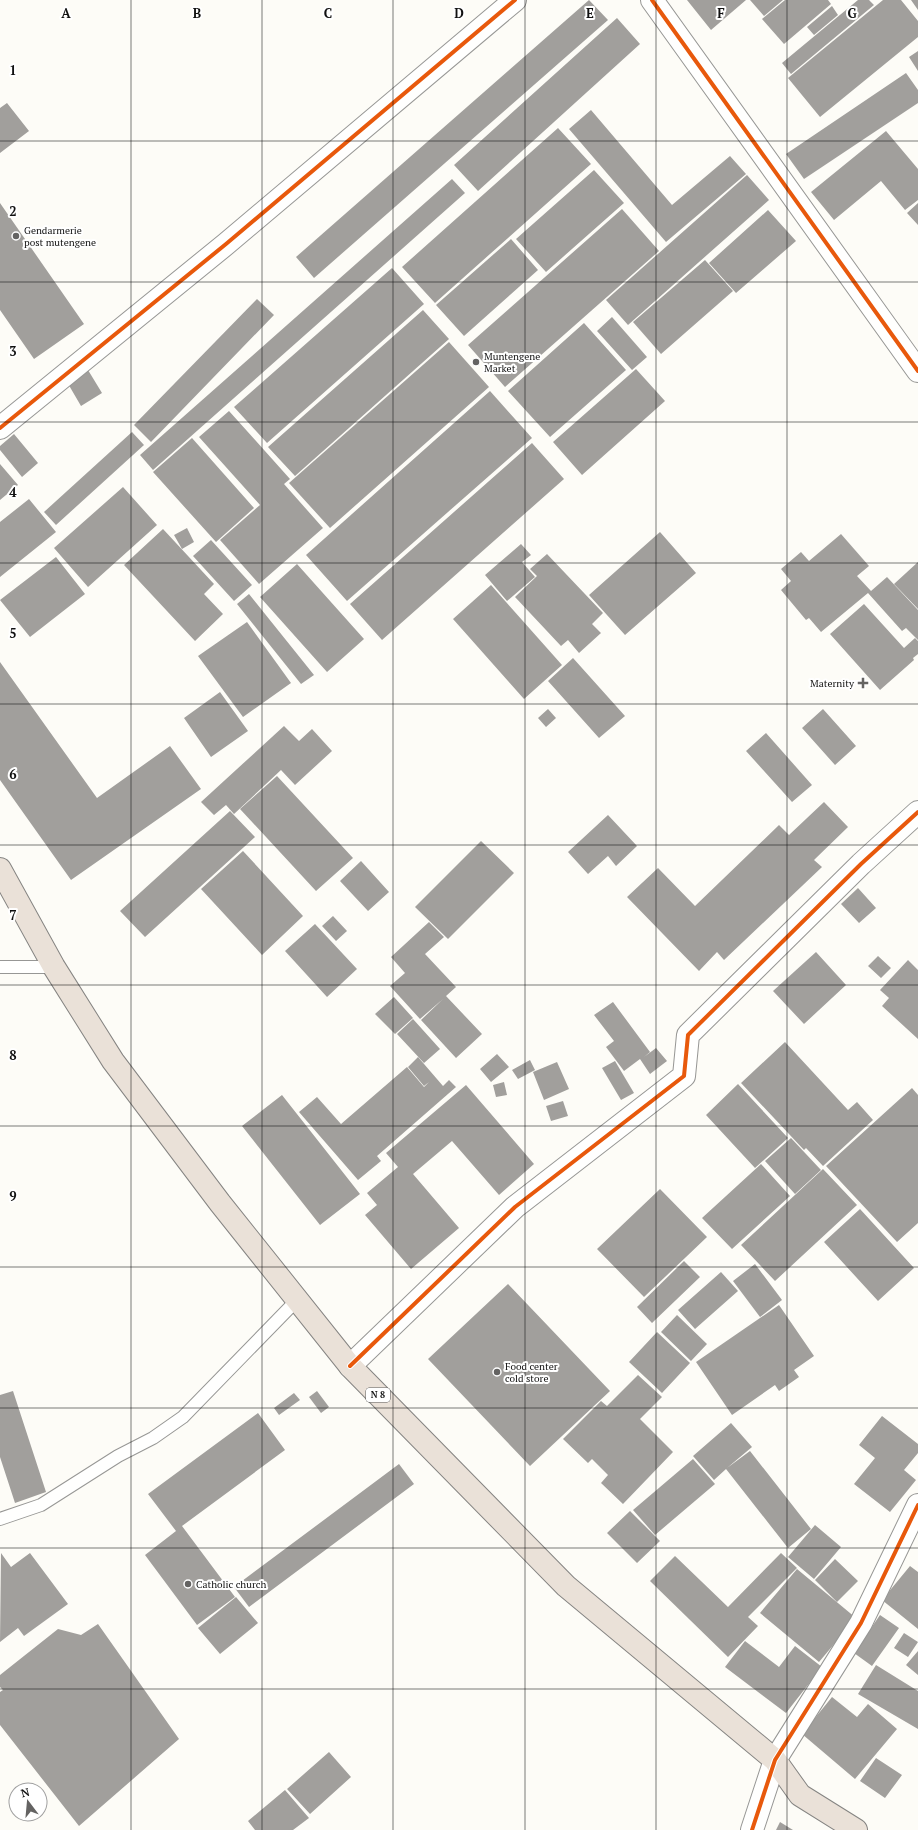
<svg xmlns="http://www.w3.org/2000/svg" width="918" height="1830" viewBox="0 0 918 1830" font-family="'PT Serif',serif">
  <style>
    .building { fill: #a19f9c }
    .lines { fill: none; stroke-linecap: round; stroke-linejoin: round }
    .lane-casing { stroke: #979795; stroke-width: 14 }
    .street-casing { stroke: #979795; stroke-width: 24 }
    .highway-casing { stroke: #858482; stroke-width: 24 }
    .lane { stroke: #fffffe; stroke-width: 12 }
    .street { stroke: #fffffe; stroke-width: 22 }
    .highway { stroke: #eae1d8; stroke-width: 22 }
    .cycleway-casing { stroke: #fff; stroke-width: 6 }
    .cycleway { stroke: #e8590c; stroke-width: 4 }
    .grid { fill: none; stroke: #111; stroke-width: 1; stroke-opacity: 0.55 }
    .poi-dot { fill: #646362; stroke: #fff; stroke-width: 1.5 }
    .labels { text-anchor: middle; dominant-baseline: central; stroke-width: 4; stroke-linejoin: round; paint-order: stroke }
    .shield { fill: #fff; stroke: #585858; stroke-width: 1 }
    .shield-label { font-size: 9px; font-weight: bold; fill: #111 }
    .poi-label { font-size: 10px; fill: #111; stroke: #fff; text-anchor: start }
    .grid-label { font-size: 13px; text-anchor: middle; font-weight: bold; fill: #111; stroke: #fff; stroke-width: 4; stroke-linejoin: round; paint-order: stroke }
  </style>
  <rect width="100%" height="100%" fill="#fdfcf7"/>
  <!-- building -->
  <path class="building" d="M589,0L608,20L314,278L296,257Z
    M687,0H746L711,30Z
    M750,0H783L764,16Z
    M785,0H828L831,4L784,44L762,19Z
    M858,0H869L874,5L791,74L782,63Z
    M883,0H901L918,21V37L820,117L788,78Z
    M911,0H918V10Z
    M832,6L838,15L814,35L807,27Z
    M617,18L640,44L478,191L454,165Z
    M918,51V71L909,57Z
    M906,73L918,90V103L804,179L786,154Z
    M7,103L29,131L0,153V108Z
    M591,110L672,205L730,156L746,174L666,242L569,129Z
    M558,128L591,164L435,303L402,267Z
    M886,131L918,169V200L905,210L881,181L834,220L811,192Z
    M594,170L624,203L546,272L516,239Z
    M747,175L769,200L628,325L606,300Z
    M452,179L465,193L153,470L140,455Z
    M0,203L84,324L34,359L0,310Z
    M918,203V225L907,213Z
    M622,209L659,251L505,387L468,345Z
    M768,210L796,241L736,293L709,263Z
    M511,239L538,270L464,336L436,305Z
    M705,260L733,291L661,354L633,322Z
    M392,268L424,304L267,443L234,407Z
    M257,299L274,315L151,442L134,425Z
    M423,310L449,339L295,476L268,447Z
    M612,317L647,357L632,370L597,331Z
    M584,323L626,370L550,437L508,391Z
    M449,342L489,387L330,528L289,483Z
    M636,369L665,401L582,475L553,442Z
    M88,370L102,393L81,406L67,382Z
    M490,391L532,438L347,601L306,555Z
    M229,411L290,479L284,484L323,528L259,584L220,540L260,505L199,437Z
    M132,432L144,445L56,525L44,512Z
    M14,434L38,463L22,477L0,450V446Z
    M192,438L254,508L216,542L153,472Z
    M532,443L564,479L382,640L350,604Z
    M0,464L18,485L0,500Z
    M123,487L157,525L88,587L54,548Z
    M29,499L56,532L0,577V522Z
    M187,528L194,542L182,549L174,535Z
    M163,529L214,584L204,594L223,614L195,641L124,565Z
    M660,532L696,573L625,635L589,595Z
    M841,534L869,566L857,576L871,591L887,577L918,610V640L906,628L902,631L868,593L821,632L809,618L806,620L781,590L791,581L781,569L801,552L809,561Z
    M211,540L252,585L234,601L193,556Z
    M521,544L531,555L522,562L535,577L507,601L485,575Z
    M547,554L603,613L592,624L601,633L579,653L568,640L561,646L515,597L537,576L530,569Z
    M56,557L85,594L30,637L0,600Z
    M918,562V609L894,584Z
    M297,564L364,639L327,672L260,597Z
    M491,585L562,665L524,699L453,619Z
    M249,594L314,675L301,684L237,604Z
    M864,604L904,648L915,638L918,641V654L913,658L914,660L880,690L830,634Z
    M247,622L291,683L243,717L198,656Z
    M573,658L625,716L599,738L548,681Z
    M0,662L97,798L170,746L201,789L71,880L0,780Z
    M220,692L248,731L211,757L184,718Z
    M548,709L556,718L546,727L538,718Z
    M823,709L856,746L835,765L802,728Z
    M284,726L299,741L312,729L332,751L295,785L281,770L234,814L226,805L214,815L201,802Z
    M766,733L812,785L792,802L746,751Z
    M277,776L353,858L316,891L240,809Z
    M824,802L848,827L814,860L822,867L724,960L717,952L699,971L627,897L658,868L695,906L779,825L789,835Z
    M230,811L255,837L145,937L120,911Z
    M608,815L637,846L616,866L608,856L588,874L568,852Z
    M481,841L514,873L448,939L415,907Z
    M243,851L303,916L262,955L201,889Z
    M361,861L389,892L368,911L340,881Z
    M858,888L876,908L859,923L841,904Z
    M333,916L347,931L336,941L322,926Z
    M429,922L444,937L425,954L456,987L446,996L482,1034L456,1058L421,1020L443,999L420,1019L390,986L405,973L391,957Z
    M315,924L357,969L327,997L285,951Z
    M816,952L846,985L804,1024L773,991Z
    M878,956L891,968L881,978L868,966Z
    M908,960L918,970V1039L882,1006L889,998L880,990Z
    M394,997L413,1018L395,1034L375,1014Z
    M613,1002L650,1052L644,1057L656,1048L667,1061L650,1074L640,1059L624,1071L606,1047L614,1041L594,1015Z
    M413,1019L440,1049L424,1063L397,1034Z
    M785,1042L848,1110L857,1102L873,1120L823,1166L806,1148L804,1150L741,1083Z
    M497,1054L509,1067L491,1082L480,1069Z
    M418,1057L443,1086L449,1080L456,1087L377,1156L381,1161L358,1180L299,1112L317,1097L341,1124L407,1067L424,1087L429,1082L424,1086L408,1067Z
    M530,1060L535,1070L518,1079L512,1070Z
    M615,1061L634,1093L621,1100L602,1068Z
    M557,1062L569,1089L544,1100L533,1072Z
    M504,1082L507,1095L496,1097L493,1085Z
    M738,1084L788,1138L755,1168L706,1115Z
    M466,1085L534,1164L499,1195L452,1141L413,1174L459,1228L411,1269L365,1215L377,1205L367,1193L398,1167L386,1153Z
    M912,1088L918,1095V1223L897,1242L826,1166Z
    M282,1095L360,1194L320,1225L242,1126Z
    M563,1101L568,1116L551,1121L546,1106Z
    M791,1138L821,1170L795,1194L765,1161Z
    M761,1164L790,1196L732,1249L702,1218Z
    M823,1169L857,1205L775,1281L741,1245Z
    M660,1189L707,1237L644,1297L597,1249Z
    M860,1209L914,1268L878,1301L824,1242Z
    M684,1261L700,1277L652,1323L637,1307Z
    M755,1264L782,1300L760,1317L733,1281Z
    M721,1272L738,1291L695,1329L678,1310Z
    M508,1284L610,1391L530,1466L428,1359Z
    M779,1305L814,1356L794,1370L799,1377L779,1391L775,1385L732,1415L696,1362Z
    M677,1315L707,1344L691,1361L661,1332Z
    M657,1332L690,1363L662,1393L629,1362Z
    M638,1375L662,1397L640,1419L673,1452L623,1504L601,1483L608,1475L592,1459L588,1463L563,1439L601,1401L607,1406Z
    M13,1391L46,1492L15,1503L0,1457V1395Z
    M317,1391L329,1407L321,1413L309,1397Z
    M294,1393L300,1400L279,1415L274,1408Z
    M258,1413L285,1450L182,1526L235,1597L197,1625L145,1555L176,1531L148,1494Z
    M882,1416L918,1444V1453L904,1470L916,1480L890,1512L854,1484L875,1458L859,1445Z
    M731,1423L752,1447L727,1468L750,1451L811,1529L788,1548L726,1469L714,1480L693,1456Z
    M693,1459L715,1484L655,1535L633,1510Z
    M399,1464L414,1484L249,1607L234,1587Z
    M630,1511L660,1541L637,1563L607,1533Z
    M815,1525L841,1547L814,1579L788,1557Z
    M1,1553L11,1567L30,1553L68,1604L24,1636L18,1628L0,1642Z
    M781,1553L797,1568L748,1617L758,1626L728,1657L650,1581L675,1556L728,1607Z
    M835,1559L858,1581L837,1602L815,1580Z
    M910,1566L918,1572V1629L882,1600Z
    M797,1569L856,1618L819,1662L760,1613Z
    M236,1597L258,1623L220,1654L198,1628Z
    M880,1615L899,1628L872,1666L854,1653Z
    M98,1624L179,1739L79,1826L0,1725V1692L3,1690L0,1687V1675L58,1629L81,1635Z
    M904,1633L918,1642L908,1657L894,1648Z
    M745,1641L779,1667L795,1646L822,1667L786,1713L725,1667Z
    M918,1651V1675L906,1665Z
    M876,1665L918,1691V1729L858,1694Z
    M832,1697L857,1717L868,1704L897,1729L855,1779L802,1734Z
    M329,1752L351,1777L310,1814L287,1789Z
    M876,1758L902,1775L885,1798L860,1781Z
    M285,1790L309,1818L293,1830H255L248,1821Z
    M780,1822L793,1830H776Z"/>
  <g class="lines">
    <!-- lane casing -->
    <g class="lane-casing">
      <path id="lane" d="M0,967H54
        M0,1519L41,1505L118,1456L153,1438L183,1417L297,1300"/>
    </g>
    <!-- street casing -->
    <g class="street-casing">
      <path id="street" d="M652,0L918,371
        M0,428L226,244L515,0
        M350,1366L515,1207L684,1076L688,1035L861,864L918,812
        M752,1830L775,1760L861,1623L918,1505"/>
    </g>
    <!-- highway casing -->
    <g class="highway-casing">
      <path id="highway" d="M0,869L54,967L113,1061L220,1203L350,1366L566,1586L775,1760L800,1795L856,1830"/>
    </g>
    <!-- lane -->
    <use href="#lane" class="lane"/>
    <!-- street -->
    <use href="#street" class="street"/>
    <!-- highway -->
    <use href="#highway" class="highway"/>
    <!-- cycleway casing -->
    <g class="cycleway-casing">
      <path id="cycleway" d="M652,0L918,371
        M0,428L226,244L515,0
        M350,1366L515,1207L684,1076L688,1035L861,864L918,812
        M752,1830L775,1760L861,1623L918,1505"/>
    </g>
    <!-- cycleway -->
    <use href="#cycleway" class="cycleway"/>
  </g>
  <!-- grid -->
  <path class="grid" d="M131,0V1830M262,0V1830M393,0V1830M525,0V1830M656,0V1830M787,0V1830M0,141H918M0,282H918M0,422H918M0,563H918M0,704H918M0,845H918M0,985H918M0,1126H918M0,1267H918M0,1408H918M0,1548H918M0,1689H918"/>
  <!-- markers -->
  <g class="poi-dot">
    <circle cx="16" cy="236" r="4"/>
    <circle cx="476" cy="362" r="4"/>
    <path d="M861 677h4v4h4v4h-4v4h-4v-4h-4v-4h4z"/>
    <circle cx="497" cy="1372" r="4"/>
    <circle cx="188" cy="1584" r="4"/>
  </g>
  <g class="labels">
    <!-- shield labels -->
    <rect class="shield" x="366" y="1388" width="24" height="14" rx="3"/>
    <g class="shield-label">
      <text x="378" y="1395">N 8</text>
    </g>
    <!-- poi labels -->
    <g class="poi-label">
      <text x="24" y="230">Gendarmerie<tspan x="24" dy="12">post mutengene</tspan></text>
      <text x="484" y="356">Muntengene<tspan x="484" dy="12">Market</tspan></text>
      <text x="854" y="683" text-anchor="end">Maternity</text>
      <text x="505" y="1366">Food center<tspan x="505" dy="12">cold store</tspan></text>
      <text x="196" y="1584">Catholic church</text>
    </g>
  </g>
  <g class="grid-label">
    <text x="66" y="18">A</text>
    <text x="197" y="18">B</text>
    <text x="328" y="18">C</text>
    <text x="459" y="18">D</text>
    <text x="590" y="18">E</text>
    <text x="721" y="18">F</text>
    <text x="852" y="18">G</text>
    <text x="13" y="75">1</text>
    <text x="13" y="216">2</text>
    <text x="13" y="356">3</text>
    <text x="13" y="497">4</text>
    <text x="13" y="638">5</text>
    <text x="13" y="779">6</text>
    <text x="13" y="920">7</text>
    <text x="13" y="1060">8</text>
    <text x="13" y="1201">9</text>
  </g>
  <!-- north arrow -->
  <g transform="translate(28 1802) rotate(344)"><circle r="19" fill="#ffffff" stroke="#a0a0a0"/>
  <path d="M0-3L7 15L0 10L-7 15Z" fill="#646362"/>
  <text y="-6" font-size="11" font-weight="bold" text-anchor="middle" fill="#111111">N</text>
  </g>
</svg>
